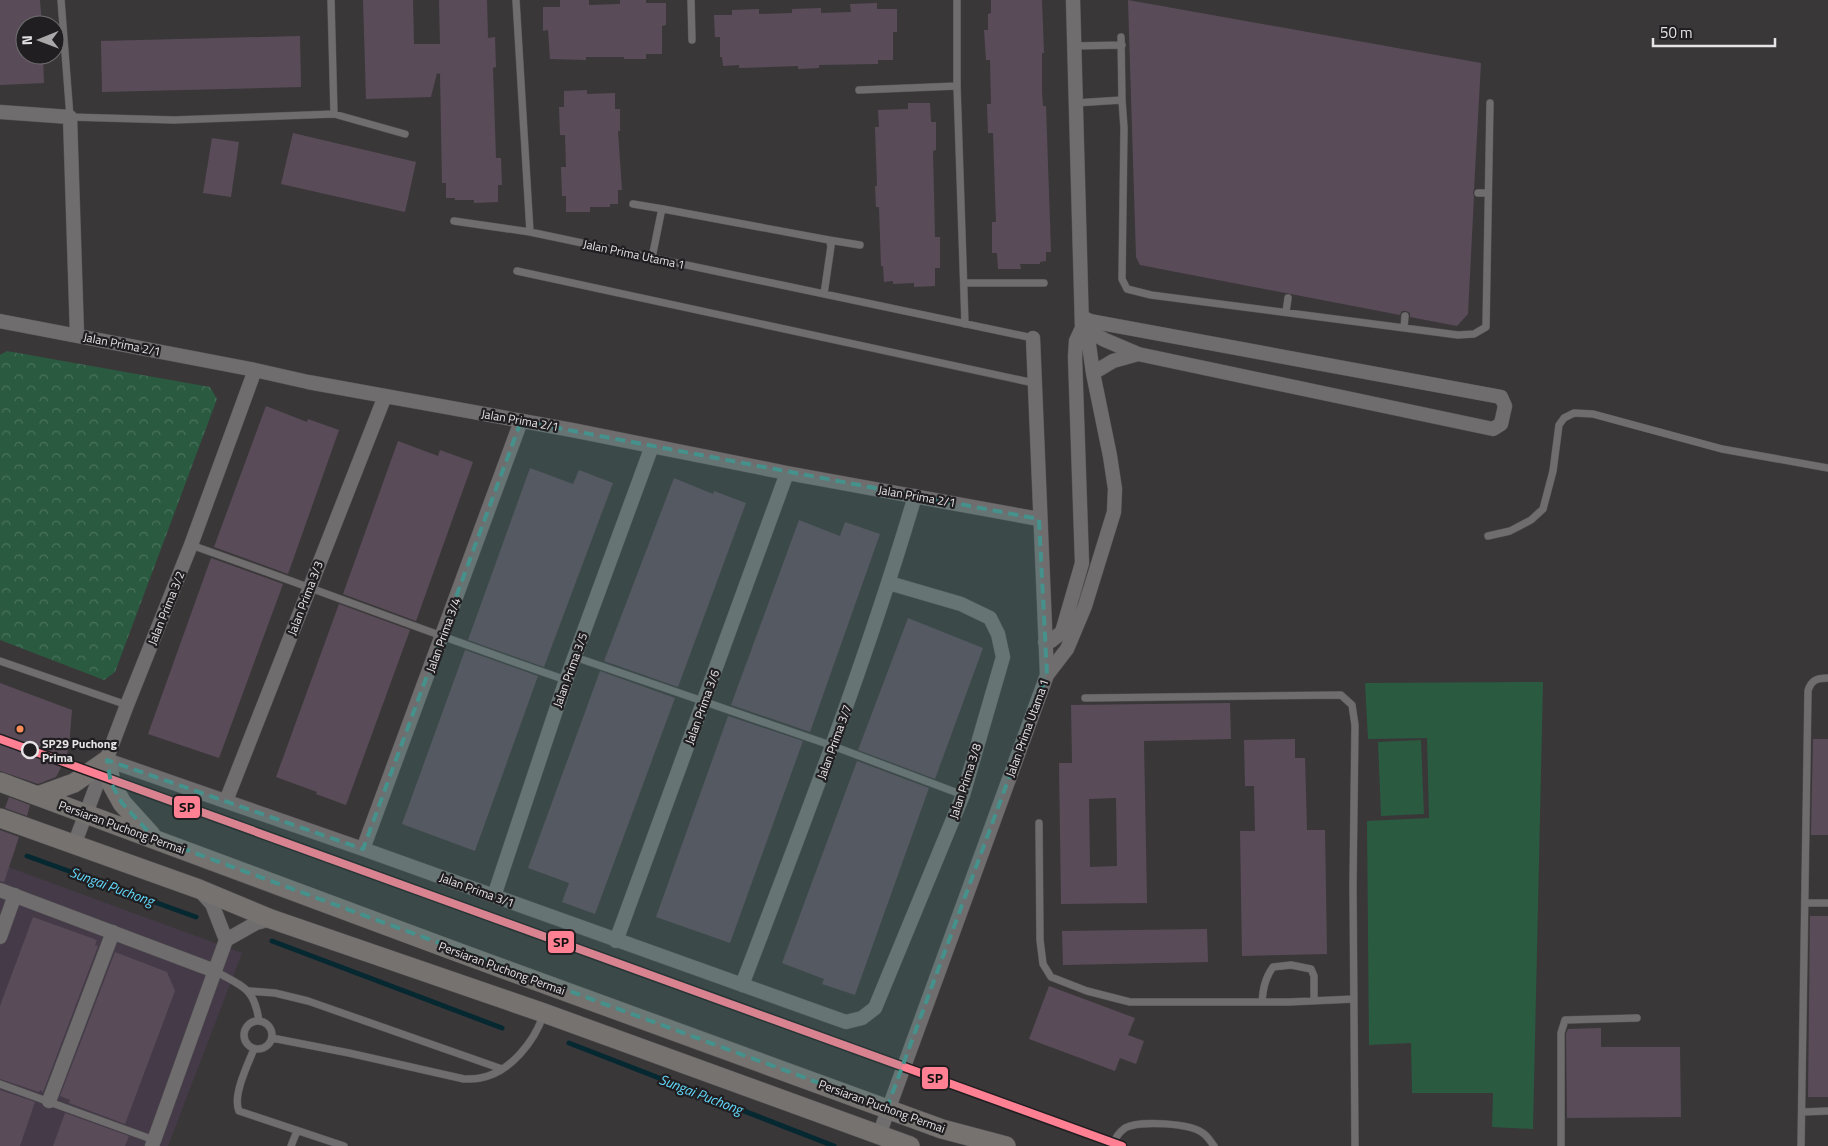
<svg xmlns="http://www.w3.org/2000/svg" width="1828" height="1146" viewBox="0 0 1828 1146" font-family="'Titillium Web',sans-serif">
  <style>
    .commercial { fill: #443a48 }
    .park { fill: url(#park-crowns) }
    .pitch { fill: #2a5a40 }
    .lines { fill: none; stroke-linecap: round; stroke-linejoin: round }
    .stream { stroke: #052831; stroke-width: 5 }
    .building { fill: #594c58; fill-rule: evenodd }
    .lane-casing { stroke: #555354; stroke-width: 8 }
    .street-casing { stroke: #555354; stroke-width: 15 }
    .secondary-casing { stroke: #555354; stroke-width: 20 }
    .lane { stroke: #706d6f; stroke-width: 7 }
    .street { stroke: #706d6f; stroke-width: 14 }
    .secondary { stroke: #767270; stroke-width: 19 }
    .rail-1-casing { stroke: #201e20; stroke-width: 11 }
    .rail-1 { stroke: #ff8092; stroke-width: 8 }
    .marked { fill: #45918c; fill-opacity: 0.2; stroke: #45918c; stroke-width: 4; stroke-dasharray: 10 6; stroke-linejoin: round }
    .bus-dot { fill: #fa8e5a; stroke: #201e20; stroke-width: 2 }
    .stop-dot { fill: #201e20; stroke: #e7e3e6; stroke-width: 2.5 }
    .labels { text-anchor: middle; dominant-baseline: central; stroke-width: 4.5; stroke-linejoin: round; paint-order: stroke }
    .street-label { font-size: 12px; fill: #e7e3e6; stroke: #201e20 }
    .stop-label { font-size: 12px; font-weight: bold; fill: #e7e3e6; stroke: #201e20; text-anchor: start }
    .water-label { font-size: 14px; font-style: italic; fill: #63dbfe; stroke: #201e20 }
    .line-badge { stroke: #201e20; stroke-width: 2 }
    .pale-badge-label { font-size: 14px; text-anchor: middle; font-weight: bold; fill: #111 }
  </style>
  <defs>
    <pattern id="park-crowns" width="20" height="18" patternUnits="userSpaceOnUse" patternTransform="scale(1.25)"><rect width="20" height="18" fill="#2a5a40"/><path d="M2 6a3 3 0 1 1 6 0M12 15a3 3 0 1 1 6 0" fill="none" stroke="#49725c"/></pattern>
  </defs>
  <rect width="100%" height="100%" fill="#3a3739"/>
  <!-- commercial -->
  <path class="commercial" d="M0,864L242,953L168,1146H0Z"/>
  <!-- park -->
  <path class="park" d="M7,351L210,387L217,399L115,672L104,680L0,640V355Z"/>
  <!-- pitch -->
  <path class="pitch" d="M1543,682L1533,1129L1492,1127L1493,1093H1412L1411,1043L1369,1045L1367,821L1429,818L1427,738L1368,739L1365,683Z
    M1421,740L1424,814L1381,816L1378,742Z"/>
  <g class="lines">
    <!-- stream -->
    <path class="stream" d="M27,856L196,917
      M272,941L502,1028
      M569,1043L834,1146"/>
  </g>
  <!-- building -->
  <path class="building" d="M0,0H40L42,25H25V55H43L44,83L0,85Z
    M363,0H413L414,44H440L439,0H487L488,38L495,37L496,67L493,68L496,158H501L502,185H498V202L474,203V200H455V198H446V183H442L440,74L437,73L431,97L366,99Z
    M560,0H589V5L620,4V0H646V3H666V25L662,26V54H646V59H624V57H586V60L550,59L548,30L543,31V7H560Z
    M991,0H1042L1044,53H1042V91L1043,106H1046L1051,252H1046V261L1040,262V264H1020L1021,269H998L997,253H992V222H996L995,193L993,133H988L987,104H991L990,60H986L984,30H988V14L991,13Z
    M1128,0L1481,63L1474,189L1473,193L1474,196L1468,314L1457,326L1410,317V313L1406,311H1402L1400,315L1140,265L1136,257Z
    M877,3V9H897V32H893V60H878V64L819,65V68L798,69V66L739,68V65L723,66L722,57H720V37H715L714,15H732V10L759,9V14L792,13V9L821,8V13L851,12L850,4Z
    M300,36L301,87L102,92L101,41Z
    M587,90V94L615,93V109H620V131H618L622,190H618V204H610V207H590V212H566V196H562L561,167H566L565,135H560L559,107H564V91Z
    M908,103H930L931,122H936V150L933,151L935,237H940V268H935V286L914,287V283L893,284V281L884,282L883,266H881L879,207H876L875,186H877L875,127H879L878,110L908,109Z
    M293,133L416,162L405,212L281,184Z
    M212,138L239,142L231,197L203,193Z
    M266,406L307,422L308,419L339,430L288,574L214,547Z
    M398,441L438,456L440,450L473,462L416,621L343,594Z
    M530,468L573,484L579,470L613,483L544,667L468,640Z
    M674,478L713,494L714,491L746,503L678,687L604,661Z
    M799,520L840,536L845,522L880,534L810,732L731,705Z
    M211,558L283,584L219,758L148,734Z
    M339,604L410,630L346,805L316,794L317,792L276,777Z
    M908,618L983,648L935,779L858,750Z
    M465,650L538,676L475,851L402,824Z
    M600,671L675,698L595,914L562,902L569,883L528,868Z
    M0,683L72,710L69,746L66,758L56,777L38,784L0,771Z
    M1230,703L1231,739L1144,741L1147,903L1061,904L1059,763H1072L1071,705ZM1116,798L1117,866L1090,867L1089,799Z
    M728,716L803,741L730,943L656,917Z
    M1295,739V758H1305L1307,830H1325L1327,954L1242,956L1240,831H1255L1254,786H1245L1244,740Z
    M1813,739H1828V835H1811Z
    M857,761L929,788L855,995L822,984L824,979L782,963Z
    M9,797L30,805L27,816L5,808Z
    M0,830L19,837L4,882L0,881Z
    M1810,916H1828V1097H1808Z
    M33,917L97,940L95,945L98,946L43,1092L40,1090L39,1092L0,1079V1006Z
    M1207,929L1208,962L1063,965L1062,931Z
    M115,952L167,972L175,991L125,1124L69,1103L70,1100L60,1096Z
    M1049,986L1135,1018L1128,1035L1144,1041L1136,1064L1120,1058L1115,1071L1029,1039Z
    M1601,1028V1047H1680L1681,1117L1567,1118L1566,1034L1568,1029Z
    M0,1090L35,1102L20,1146H0Z
    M65,1113L129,1136L125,1146H53Z"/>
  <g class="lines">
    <!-- lane casing -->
    <g class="lane-casing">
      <path id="lane" d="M61,0L70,117L174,120L334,114L405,134
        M331,0L334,114
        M516,0L530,232L1033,338
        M691,0L692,40
        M957,0V86L965,324
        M1121,37L1122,100
        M1074,46L1122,45
        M859,90L957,86
        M1075,103L1122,100L1124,128L1122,279L1127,289L1151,295L1458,335L1474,334L1486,327L1490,103
        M1478,193H1487
        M633,204L663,209
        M454,221L530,232
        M829,240L860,245
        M652,258L661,213L663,209L829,240L831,246L824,294
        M517,271L1034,383
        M964,283H1044
        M1286,312L1288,298
        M1404,328L1405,316
        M1488,536L1510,531L1531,520L1543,509L1553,471L1559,425L1564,418L1574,413L1593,414L1722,449L1828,468
        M191,545C316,589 440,637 566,680
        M575,657L833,746L963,795
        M0,661L127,705
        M1085,698L1341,695L1352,705L1355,725L1353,885L1355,1146
        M1039,823L1040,940L1043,964L1051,977L1087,991L1130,1002H1289L1354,999
        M1805,903H1828
        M215,971C243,987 254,987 259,1021
        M249,991L275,993L308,1001L502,1069
        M1262,1002C1263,989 1265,978 1273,967L1291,965L1311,969L1314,976V1001
        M244 1035a14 14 0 1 1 28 0a14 14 0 1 1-28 0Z
        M272,1038L349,1053L464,1079C469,1079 475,1079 480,1078C510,1073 535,1041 544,1013
        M254,1049C248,1064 232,1096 239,1111L344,1146
        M0,1084L154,1140
        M1802,1112L1828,1111
        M291,1146L297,1131
        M1112,1146C1115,1138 1118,1133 1125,1128C1139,1120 1192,1123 1204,1134C1208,1137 1211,1142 1214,1146
        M1561,1146V1033L1565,1020L1637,1018
        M1801,1146L1808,691C1811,680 1817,678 1828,678"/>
    </g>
    <!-- street casing -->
    <g class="street-casing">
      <path id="street" d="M0,112L70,117L77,335
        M1082,317L1090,321L1501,397L1505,406L1501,424L1493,429L1138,354L1113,361L1093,373
        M0,321L255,370L308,382L572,430L787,473L1039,519
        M1082,328L1105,340L1138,354
        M1045,642L1051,641L1062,632L1082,563L1075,357L1076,341L1082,328
        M1047,675L1067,649L1085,606L1114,512L1115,489L1110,456L1093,373L1089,345L1082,328L1073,0
        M107,760L363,849L846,1022L862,1018L875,1008L963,795L1003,657L998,634L990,618L961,604L889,583
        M226,801L385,396
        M74,845L127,705L191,545L255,370
        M363,849L521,421
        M0,890L215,971
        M494,896L566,680L652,446
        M0,937L15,895
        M226,940L256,923L271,919
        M616,941L787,473
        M742,985C804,823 866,662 915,496
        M49,1101L113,932
        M879,1135L1047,675L1033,338
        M152,1146L226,940L212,904L201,892"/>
    </g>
    <!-- secondary casing -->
    <g class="secondary-casing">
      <path id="secondary" d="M0,782L449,949L942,1129L1006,1146
        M38,796L74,783L107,760L111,783L122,803L151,835
        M0,818L199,889L271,919L544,1013L910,1146"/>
    </g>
    <!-- lane -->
    <use href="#lane" class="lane"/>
    <!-- street -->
    <use href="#street" class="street"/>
    <!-- secondary -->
    <use href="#secondary" class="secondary"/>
    <!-- rail-1 casing -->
    <g class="rail-1-casing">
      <path id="rail-1" d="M0,739L1122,1146"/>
    </g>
    <!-- rail-1 -->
    <use href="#rail-1" class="rail-1"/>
  </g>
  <!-- marked area -->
  <path class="marked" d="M521,421L1039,519L1047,675L887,1108L154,838L122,803L111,783L107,760L363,849Z"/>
  <!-- markers -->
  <circle class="bus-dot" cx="20" cy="729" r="4.5"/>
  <circle class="stop-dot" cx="30" cy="750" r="8"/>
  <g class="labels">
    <!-- street labels -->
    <g class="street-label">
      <text transform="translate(634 254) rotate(12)">Jalan Prima Utama 1</text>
      <text transform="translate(122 344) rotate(11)">Jalan Prima 2/1</text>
      <text transform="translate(520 420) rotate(10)">Jalan Prima 2/1</text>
      <text transform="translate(917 496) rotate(10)">Jalan Prima 2/1</text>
      <text transform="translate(305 598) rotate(-69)">Jalan Prima 3/3</text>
      <text transform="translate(166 608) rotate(-68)">Jalan Prima 3/2</text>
      <text transform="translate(443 635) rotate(-70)">Jalan Prima 3/4</text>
      <text transform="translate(570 670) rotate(-70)">Jalan Prima 3/5</text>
      <text transform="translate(702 707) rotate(-70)">Jalan Prima 3/6</text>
      <text transform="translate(1027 728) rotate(-70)">Jalan Prima Utama 1</text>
      <text transform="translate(834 742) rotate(-70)">Jalan Prima 3/7</text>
      <text transform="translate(965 781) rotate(-72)">Jalan Prima 3/8</text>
      <text transform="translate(122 827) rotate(20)">Persiaran Puchong Permai</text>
      <text transform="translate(477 890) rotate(20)">Jalan Prima 3/1</text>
      <text transform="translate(502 968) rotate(20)">Persiaran Puchong Permai</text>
      <text transform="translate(882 1106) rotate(20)">Persiaran Puchong Permai</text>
    </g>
    <!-- stop labels -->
    <g class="stop-label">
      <text x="42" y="743">SP29 Puchong<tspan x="42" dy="14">Prima</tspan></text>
    </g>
    <!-- water labels -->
    <g class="water-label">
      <text transform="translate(112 886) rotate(20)">Sungai Puchong</text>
      <text transform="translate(701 1094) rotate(21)">Sungai Puchong</text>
    </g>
  </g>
  <g class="line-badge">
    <rect x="173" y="795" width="28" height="24" rx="5" fill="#ff8092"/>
    <rect x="547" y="930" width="28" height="24" rx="5" fill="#ff8092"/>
    <rect x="921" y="1066" width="28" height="24" rx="5" fill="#ff8092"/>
  </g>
  <g class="pale-badge-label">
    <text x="187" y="812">SP</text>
    <text x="561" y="947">SP</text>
    <text x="935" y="1083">SP</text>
  </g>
  <!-- north arrow -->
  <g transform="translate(40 40) rotate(269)"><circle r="24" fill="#201e20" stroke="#706d6f"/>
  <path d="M0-4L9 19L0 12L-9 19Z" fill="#aaa7a9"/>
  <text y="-8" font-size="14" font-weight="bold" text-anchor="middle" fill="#e7e3e6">N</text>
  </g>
  <!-- scale -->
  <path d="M1653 38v8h122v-8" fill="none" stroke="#e7e3e6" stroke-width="2.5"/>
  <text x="1660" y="38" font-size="15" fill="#e7e3e6" stroke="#201e20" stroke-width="4" paint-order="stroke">50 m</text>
</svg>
